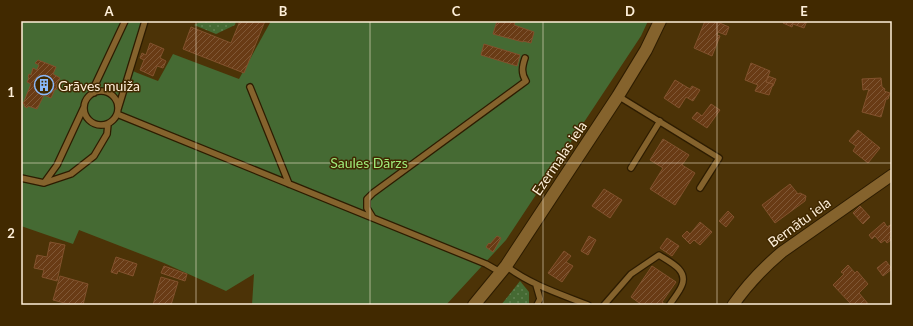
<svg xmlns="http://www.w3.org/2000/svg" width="913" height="326" viewBox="0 0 913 326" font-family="Lato,sans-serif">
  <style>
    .grass { fill: url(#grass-dots) }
    .green { fill: #456a33 }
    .building { fill: url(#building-hatch); stroke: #82522d }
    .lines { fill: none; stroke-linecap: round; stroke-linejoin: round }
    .service-casing { stroke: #2d1c01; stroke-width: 8 }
    .minor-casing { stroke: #2d1c01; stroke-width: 13 }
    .tertiary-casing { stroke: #2d1c01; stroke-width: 14 }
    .service { stroke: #85632d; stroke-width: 5.5 }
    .minor { stroke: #85632d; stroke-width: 11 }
    .tertiary { stroke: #85632d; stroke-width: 12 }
    .grid { fill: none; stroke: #feefd9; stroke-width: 1; stroke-opacity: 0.55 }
    .labels { text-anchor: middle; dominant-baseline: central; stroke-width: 3; stroke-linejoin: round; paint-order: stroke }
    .poi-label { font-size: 14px; fill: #feefd9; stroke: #412900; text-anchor: start }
    .street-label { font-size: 14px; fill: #feefd9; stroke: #412900 }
    .park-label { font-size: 14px; fill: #9fec7a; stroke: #412900 }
    .neatline { fill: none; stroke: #feefd9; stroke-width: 1.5 }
    .grid-label { font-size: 13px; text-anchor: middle; font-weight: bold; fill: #feefd9 }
  </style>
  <defs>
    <pattern id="grass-dots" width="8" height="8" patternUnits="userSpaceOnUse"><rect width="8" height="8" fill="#456a33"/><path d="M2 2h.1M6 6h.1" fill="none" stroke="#618050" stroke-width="1.8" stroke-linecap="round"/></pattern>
    <pattern id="building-hatch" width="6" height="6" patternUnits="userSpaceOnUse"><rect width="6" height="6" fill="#693b15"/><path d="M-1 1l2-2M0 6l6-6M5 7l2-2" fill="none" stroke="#805836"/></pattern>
  </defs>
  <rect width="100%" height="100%" fill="#4c3307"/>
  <!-- grass -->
  <path class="grass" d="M202,21H236L235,25L216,34L194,25Z
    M520,281L529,292V305H501Z"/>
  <!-- green -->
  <path class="green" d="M21,21H142L127,67L135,72L158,81L173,54L239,79L271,21H648L641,36L506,240L446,305H252L254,274L226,291L164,263L79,230L73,244L21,226Z"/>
  <!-- building -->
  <path class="building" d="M240,21H265L244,73L183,49L191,27L231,43Z
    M497,21L505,22L506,21H515L514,25L534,32L531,43L523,41V42L493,34Z
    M705,21H715L729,27L726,35L718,32L717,35L720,36L712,56L694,48Z
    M784,21H807L804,28L793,24L792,27L783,23Z
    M150,43L164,49L160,58L166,61L163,68L157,66L153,76L140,70L144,60L140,58L142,53L146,55Z
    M484,44L520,55L517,66L481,55Z
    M38,60L56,67L53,74L60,78L56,86L58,87L56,90L55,89L51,98L44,95L37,109L28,106L27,108L24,106L25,104H23L31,84L27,82L29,78L28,77L29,74L31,75L33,68L37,70L39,65L35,63Z
    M751,63L770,71L766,82L773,84L769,95L755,91L758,85L745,80Z
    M768,76L776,79L773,86H772L773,84L766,82Z
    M881,78L882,87L885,89L884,91L890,93L888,99H886L881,117L862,112L869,89L863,90L862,79Z
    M675,80L690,89L692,86L700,90L693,101L686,97L679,108L664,98Z
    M711,104L720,110L707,128L692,118L697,112L702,116Z
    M858,130L880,148L868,163L853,151L856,146L849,141Z
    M663,139L689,155L682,165L695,173L675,205L650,189L663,168L650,160Z
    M790,184L798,194L800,193L806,196L805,201L775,223L762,205Z
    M604,189L622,200L610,218L592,206Z
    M860,206L870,217L863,224L853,213Z
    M728,211L734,217L726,227L719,221Z
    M700,222L712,232L700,245L694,240L690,244L682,236L687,231L690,234Z
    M884,222L887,227L892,224V235L889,237L891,240L887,243L885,240L881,243L875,236L872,239L869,235Z
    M497,236L501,238L493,252L486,247L489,243L490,244Z
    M589,236L596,240L588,255L581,251Z
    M667,238L679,246L672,256L660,248Z
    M50,242L65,245L57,281L42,277L44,270L34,268L37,255L47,257Z
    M564,251L571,256L566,262L573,266L562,282L548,273Z
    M116,257L137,264L133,276L118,271L117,274L111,272Z
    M886,261L892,269L883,276L877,268Z
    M848,265L855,273L857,271L868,284L859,293L869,305H852L833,285L844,274L841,272Z
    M164,266L187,274L185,281L161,273Z
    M652,266L676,282L662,302L666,305H642L631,297Z
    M60,276L88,284L83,305H72L53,300Z
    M161,277L178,282L171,305H153Z"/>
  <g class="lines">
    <!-- service casing -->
    <g class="service-casing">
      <path id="service" d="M250,87L289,184
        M84 108a17 17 0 1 1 34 0a17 17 0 1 1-34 0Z
        M94,93L95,85L125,21
        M618,96L719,158L700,188
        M84,107L57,165L44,183L71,174L94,156L107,134L108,124
        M118,109L145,21
        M117,114L486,264L500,272
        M631,168L660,121
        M21,178L44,183
        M373,218L367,208V199L373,193L526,81C521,73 522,67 525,58
        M506,266C531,285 560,294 588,305
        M536,285L540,299L537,305
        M604,305L631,274L659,255C670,262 688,270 682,285C680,291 674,298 670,304"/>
    </g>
    <!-- minor casing -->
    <g class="minor-casing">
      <path id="minor" d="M733,305C747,285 763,268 782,252L892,175"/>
    </g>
    <!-- tertiary casing -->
    <g class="tertiary-casing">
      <path id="tertiary" d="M474,305L506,266L618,96L646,50L660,21"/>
    </g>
    <!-- service -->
    <use href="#service" class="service"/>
    <!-- minor -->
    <use href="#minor" class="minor"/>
    <!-- tertiary -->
    <use href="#tertiary" class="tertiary"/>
  </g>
  <!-- grid -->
  <path class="grid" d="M196,21V305M370,21V305M543,21V305M717,21V305M21,163H892"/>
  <!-- icons -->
  <defs>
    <g id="building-ring" transform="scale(1)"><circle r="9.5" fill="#412900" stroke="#8abafc" stroke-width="1.5"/><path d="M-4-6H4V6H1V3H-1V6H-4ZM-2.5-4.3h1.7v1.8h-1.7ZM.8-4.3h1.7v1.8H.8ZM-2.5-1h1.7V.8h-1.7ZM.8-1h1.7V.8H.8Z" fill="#8abafc"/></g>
  </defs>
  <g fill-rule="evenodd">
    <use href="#building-ring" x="44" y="85"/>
  </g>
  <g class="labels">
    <!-- poi labels -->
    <g class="poi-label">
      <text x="58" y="85">Grāves muiža</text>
    </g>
    <!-- street labels -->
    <g class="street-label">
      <text transform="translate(559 158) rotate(-56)">Ezermalas iela</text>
      <text transform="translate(799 222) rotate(-36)">Bernātu iela</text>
    </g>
    <!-- park labels -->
    <g class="park-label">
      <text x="369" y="162">Saules Dārzs</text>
    </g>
  </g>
  <!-- border -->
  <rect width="913" height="326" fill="none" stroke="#412900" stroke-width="44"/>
  <rect x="22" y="22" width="869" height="282" class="neatline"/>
  <g class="grid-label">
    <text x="109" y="16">A</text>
    <text x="283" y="16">B</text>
    <text x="456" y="16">C</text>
    <text x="630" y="16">D</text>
    <text x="804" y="16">E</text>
    <text x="11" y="97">1</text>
    <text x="11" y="238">2</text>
  </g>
</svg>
